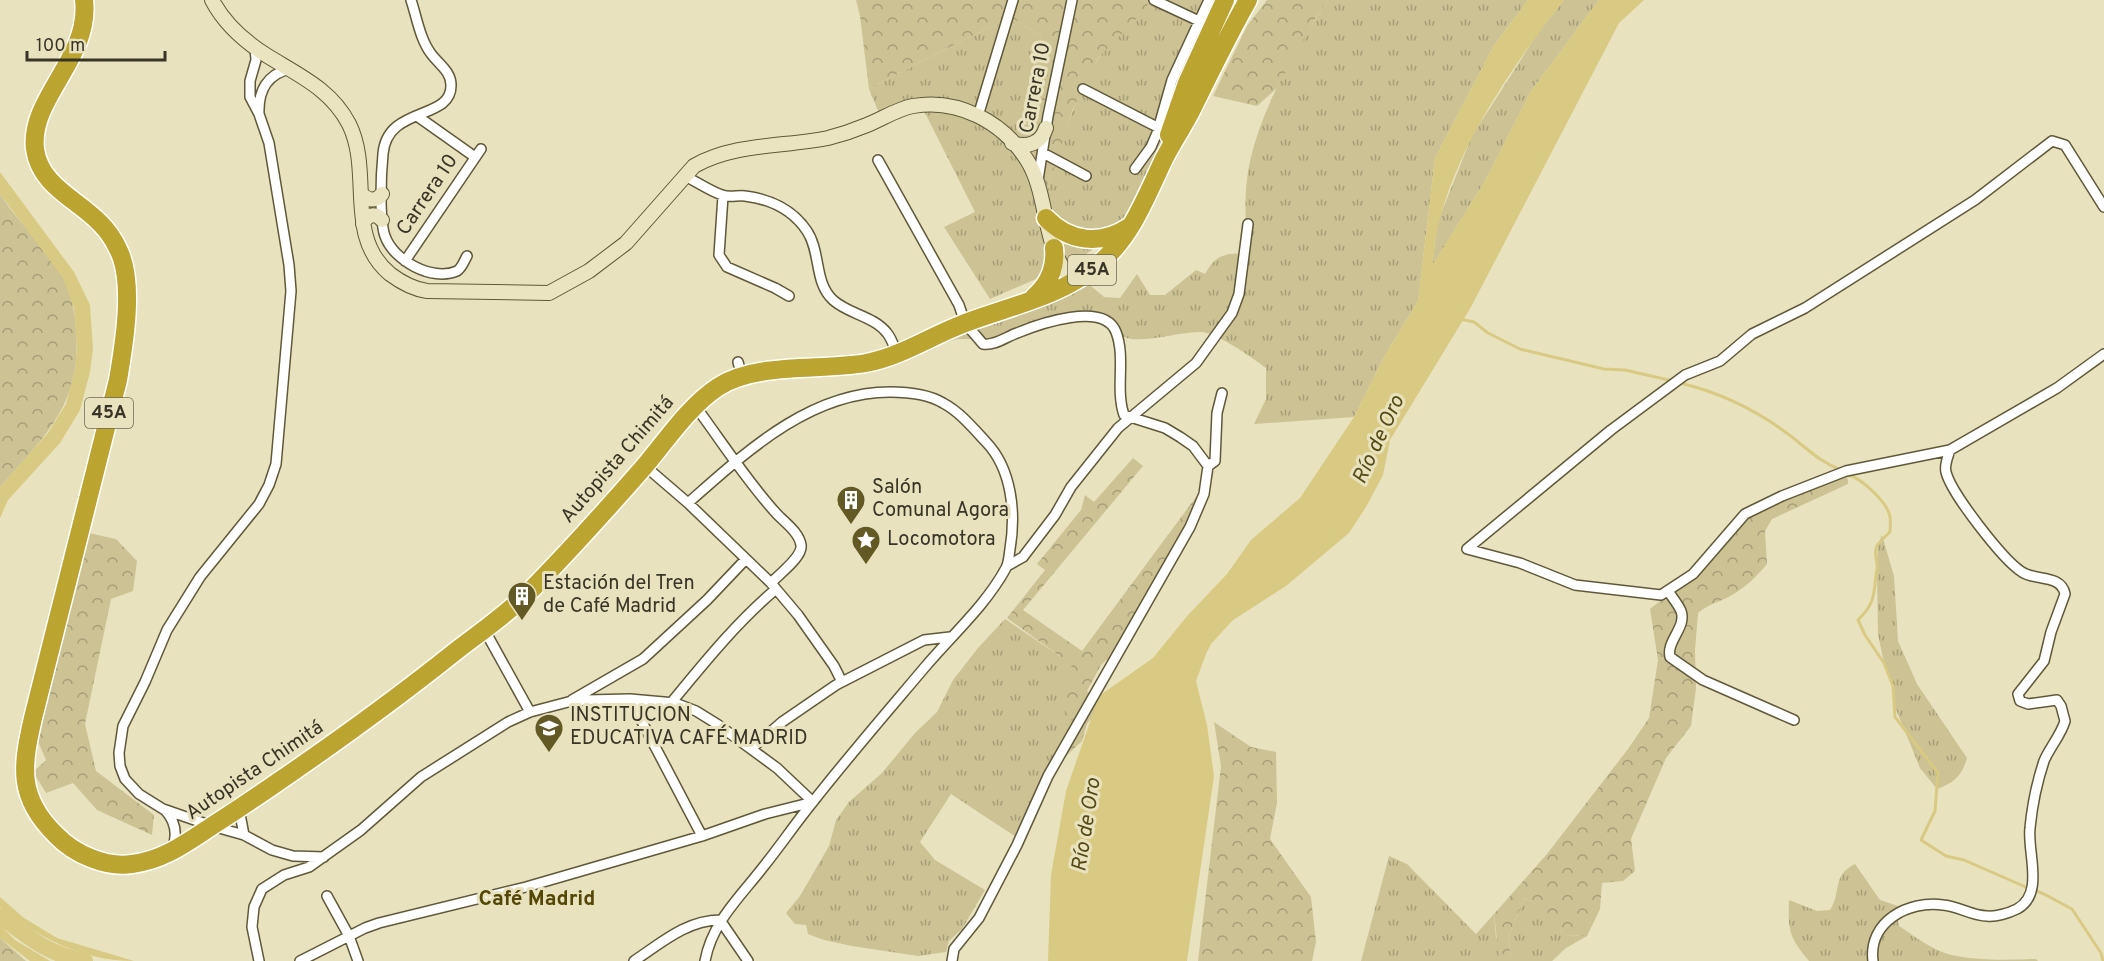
<svg xmlns="http://www.w3.org/2000/svg" width="2104" height="961" viewBox="0 0 2104 961" font-family="Overpass,sans-serif">
  <style>
    .grass { fill: url(#grass-tufts) }
    .forest { fill: url(#forest-crowns) }
    .water { fill: #d9ca83 }
    .lines { fill: none; stroke-linecap: round; stroke-linejoin: round }
    .stream { stroke: #d9ca83; stroke-width: 3 }
    .river { stroke: #d9ca83; stroke-width: 16 }
    .street-casing { stroke: #5f5939; stroke-width: 12 }
    .secondary-casing { stroke: #5f5939; stroke-width: 16 }
    .highway-casing { stroke: #fff; stroke-width: 21 }
    .street { stroke: #fff; stroke-width: 9 }
    .secondary { stroke: #ebe4c1; stroke-width: 14 }
    .highway { stroke: #bba42f; stroke-width: 18 }
    .labels { text-anchor: middle; dominant-baseline: central; stroke-width: 6; stroke-linejoin: round; paint-order: stroke }
    .shield { fill: #e9e2be; stroke: #6d6954; stroke-width: 1.5 }
    .shield-label { font-size: 18px; font-weight: bold; fill: #383527 }
    .street-label { font-size: 20px; fill: #383527; stroke: #e9e2be }
    .poi-label { font-size: 20px; fill: #383527; stroke: #e9e2be; text-anchor: start }
    .water-label { font-size: 21px; font-style: italic; fill: #554a14; stroke: #e9e2be }
    .neighbourhood-label { font-size: 21px; font-weight: bold; fill: #544705; stroke: #e9e2be }
  </style>
  <defs>
    <pattern id="grass-tufts" width="24" height="20" patternUnits="userSpaceOnUse" patternTransform="scale(1.5)"><rect width="24" height="20" fill="#ccc294"/><path d="M3 7l-1-3M5 7V3M7 7l1-3M15 17l-1-3M17 17v-4M19 17l1-3" fill="none" stroke="#a79e79"/></pattern>
    <pattern id="forest-crowns" width="20" height="18" patternUnits="userSpaceOnUse" patternTransform="scale(1.5)"><rect width="20" height="18" fill="#ccc294"/><path d="M2 6a3 3 0 1 1 6 0M12 15a3 3 0 1 1 6 0" fill="none" stroke="#a79e79"/></pattern>
  </defs>
  <rect width="100%" height="100%" fill="#e9e2be"/>
  <!-- grass -->
  <path class="grass" d="M1150,0H1214L1176,80L1160,149L1121,228L1077,261L990,299L944,227L975,212L923,109L884,125L869,89L967,38L1012,18L1041,36L1036,133L1041,211C1057,161 1069,105 1098,59C1112,37 1137,23 1150,0Z
    M1328,0H1528L1493,47L1435,158L1418,301L1384,357L1354,417L1254,424L1266,399V368C1253,358 1216,332 1201,332C1178,332 1154,341 1131,339C1110,336 1120,312 1086,313L998,339H957L901,357L1085,281L1104,297L1120,298L1137,274L1150,295H1165L1196,270L1205,274C1217,253 1225,254 1247,253C1246,229 1244,204 1247,179C1254,121 1295,48 1328,0Z
    M1564,0H1599L1531,91L1485,181L1432,266L1438,221L1472,136L1536,36Z
    M1882,535L1894,576L1898,641L1917,684L1967,758C1962,776 1954,783 1937,789L1920,768L1895,707L1893,686L1884,663L1878,634L1877,569L1878,545Z
    M1005,619L1073,665L1075,725L1019,839L951,794L920,842L935,860L985,890L962,929L949,941L946,952L918,956L852,946L824,940L808,934L806,925L795,924L786,913L800,896L829,846L836,820L849,802L882,773L915,733L937,712L953,680L978,648Z
    M1389,856L1407,864L1476,934L1494,914L1496,938L1511,958L1508,937L1524,898C1546,907 1552,915 1564,935L1587,936L1566,948L1552,961H1361Z
    M1855,864L1880,900L1901,907L1897,916L1899,926C1914,936 1931,949 1948,954C1972,961 2011,960 2036,959L2038,961H1809C1789,937 1788,931 1789,900L1817,911L1830,910C1842,892 1831,876 1855,864Z"/>
  <!-- forest -->
  <path class="forest" d="M856,0H1150L1144,11L1098,58L1072,111L1040,213L1036,133L1041,36L1012,18L967,38L869,89L860,16Z
    M1267,0H1328L1315,19L1276,89L1257,106L1213,96L1247,26Z
    M0,194C18,223 47,247 63,278C72,295 75,313 76,332C82,404 44,437 0,487Z
    M1133,458L1143,466L1023,610L1082,651L1216,470L1112,655L1101,665L1087,691L1100,707L1087,724L1082,741L1048,773L1059,746L1075,725L1059,703V692L1072,665L1007,618L1045,570L1037,564L1081,510L1085,495L1094,502Z
    M1847,475L1848,484L1772,519L1765,531L1767,564C1756,577 1746,587 1732,595C1720,602 1708,604 1698,613L1695,650L1696,688L1691,726L1666,758L1631,839L1635,871L1623,881L1602,883L1600,909L1587,936L1564,935C1552,916 1546,907 1524,898L1508,937L1511,958L1499,957L1494,914L1547,854L1628,749L1649,718L1658,660L1650,609L1693,575L1745,517L1782,499Z
    M84,532L116,539L137,561L133,591L111,599L85,724L96,771L154,815L152,835L97,810L73,783L46,793L33,772L46,760L34,732Z
    M1214,722L1251,747L1276,752L1277,803L1270,839L1311,897L1316,942L1312,961H1198L1221,766Z
    M0,938L26,961H0Z"/>
  <!-- water -->
  <path class="water" d="M1528,0H1564C1509,70 1437,173 1433,264L1485,181L1531,91L1599,0H1644L1619,23L1471,307L1390,440L1383,475L1366,507L1349,533L1286,586L1233,620L1211,644L1206,654L1196,681L1207,725L1214,776L1187,961H1048L1051,875L1066,791L1099,696L1153,658L1188,615L1227,574L1251,540L1300,498L1354,417L1384,357L1418,301L1435,158L1493,47Z
    M0,172L74,272L90,305L93,349L90,372L80,410L60,443L8,500L0,518V487L48,433L66,404L75,370L77,347L74,308L63,278L0,194Z
    M0,897L24,918L57,938L134,961C83,961 39,938 0,907Z
    M0,925L15,940L50,961H30L0,938Z"/>
  <g class="lines">
    <!-- stream -->
    <path class="stream" d="M1460,319L1474,322L1488,333L1520,349L1604,369L1625,370L1673,381
      M1680,383C1718,392 1756,410 1788,434C1807,448 1818,461 1841,470
      M1847,473V475C1861,477 1888,503 1890,517C1891,522 1890,527 1890,532C1886,536 1880,541 1877,546C1873,553 1878,561 1877,569C1873,592 1877,602 1858,620L1865,635L1884,663L1893,686L1895,717L1938,773L1935,811L1921,840L1946,856L1964,860L2028,888
      M2034,890L2044,894L2072,909L2101,953L2103,961"/>
    <!-- river -->
    <path class="river" d="M0,916C30,938 47,954 85,961"/>
    <!-- street casing -->
    <g class="street-casing">
      <path id="street" d="M411,0C417,18 420,40 432,55C440,65 451,72 451,85C452,121 387,105 383,154C381,174 379,219 385,236C393,260 432,282 457,271C462,268 464,261 467,256
        M1154,0L1199,21
        M255,47L256,60L250,81V97L259,114L269,143L289,265L291,291L276,464L269,485L259,504L200,577L167,630L145,682L123,726L119,753L120,766L125,779L139,794L163,809L212,826L244,835L272,850L293,856L324,857
        M1083,89L1159,128
        M259,114C258,91 267,74 290,69
        M417,116L475,157
        M978,116L1013,0
        M1043,153L1086,176
        M878,160L959,305L965,323L983,344C994,346 1006,337 1017,333C1039,324 1104,301 1116,332C1126,358 1115,389 1124,415L1165,428L1180,437L1193,446L1208,466
        M1135,169L1151,147L1157,133L1172,80L1209,0
        M685,176C697,182 710,191 722,195C729,198 738,195 745,196C770,199 793,210 807,231C821,252 814,283 833,300C848,314 874,316 887,333C892,339 894,347 897,354
        M1038,180L1048,116L1072,0
        M723,196L719,255L727,267L775,288L789,296
        M405,261L481,149
        M738,362L742,376
        M696,407C722,442 746,480 776,513C784,522 799,532 801,545C803,557 779,574 771,583
        M645,466L688,503L771,583L798,615L834,666L842,682
        M688,503C745,453 809,392 890,392C907,392 928,394 943,403C960,412 973,428 986,442C1012,469 1016,513 1010,549C1009,555 1009,562 1006,568C986,605 952,635 925,667C887,712 848,757 812,803C795,824 780,846 764,866C741,896 712,922 705,961
        M1467,549L1611,430L1685,375L1720,361L1752,334L1805,308L1975,200L2052,141L2065,145L2104,207
        M1467,549L1520,563L1575,585L1661,595L1693,574L1745,514L1782,496L1846,471L1950,450L2057,388L2104,354
        M1007,566L1023,557L1055,515L1071,487L1118,428L1196,363L1232,313L1239,294L1248,224
        M1668,591C1672,597 1678,604 1681,611C1687,627 1666,641 1670,657L1703,680L1794,720
        M484,629L530,712
        M630,699L702,836
        M572,700L643,659L707,600L745,560
        M671,703C704,663 736,623 776,589
        M752,748L782,722L836,685L924,640L950,637
        M239,809L244,835
        M165,810C176,822 178,835 172,850
        M327,896L349,936L358,961
        M720,920L748,961
        M259,961L252,927L254,907L262,889L284,875L309,867L361,830L421,777L508,722L530,712L568,702L587,700L630,699L675,703L696,711L717,724L777,768L813,802
        M300,961L365,928L379,923L526,887L702,836L765,814L813,802
        M634,961C661,943 687,920 720,920
        M952,961L954,949L979,918L1017,845L1048,776L1190,527L1204,494L1208,466L1215,461L1217,413L1222,393
        M1873,961C1868,922 1908,900 1943,905C1958,906 1972,916 1987,916C1996,917 2009,913 2017,909C2045,894 2027,852 2030,828C2032,807 2037,782 2044,761C2050,747 2061,735 2065,721L2061,706L2057,700L2028,704L2020,701L2018,694L2044,661L2051,632L2065,594C2061,574 2035,581 2022,572C2003,560 1951,493 1946,472C1944,465 1948,457 1950,450"/>
    </g>
    <!-- secondary casing -->
    <g class="secondary-casing">
      <path id="secondary" d="M212,0C224,23 244,41 266,55C298,75 331,89 349,124C373,172 344,236 390,274C402,283 413,289 427,291L549,293L589,271L626,243L694,166C734,143 784,147 828,138C840,135 855,130 867,125C882,119 897,109 913,106C958,98 1003,122 1027,160C1050,196 1041,252 1075,282
        M1012,143C1027,148 1041,144 1046,128
        M361,193C367,201 376,202 382,194
        M363,224C366,215 375,212 382,220"/>
    </g>
    <!-- highway casing -->
    <g class="highway-casing">
      <path id="highway" d="M84,0C91,58 29,98 35,149C40,186 77,199 100,223C107,230 114,240 118,249C135,281 124,345 118,380L33,718C22,766 17,797 56,835C74,854 106,868 132,864C165,860 189,841 215,824C234,812 253,799 272,786C335,743 396,699 456,651C482,631 511,611 534,587C572,548 608,508 643,468C666,441 688,407 718,387C756,362 821,371 866,363C903,356 934,334 968,322C1011,306 1064,295 1099,264C1133,235 1146,196 1165,157C1173,142 1182,128 1190,113C1209,75 1227,37 1248,0
        M1169,135L1187,83L1225,0
        M1046,218C1069,242 1101,246 1129,227
        M1034,297C1049,284 1056,268 1054,248"/>
    </g>
    <!-- street -->
    <use href="#street" class="street"/>
    <!-- secondary -->
    <use href="#secondary" class="secondary"/>
    <!-- highway -->
    <use href="#highway" class="highway"/>
  </g>
  <!-- icons -->
  <defs>
    <g id="building-pin" transform="scale(1.5)"><path d="M0 17L-7.5 6A9.5 9.5 0 1 1 7.5 6Z" fill="#635925" stroke="#e9e2be"/><path d="M-4-6H4V6H1V3H-1V6H-4ZM-2.5-4.3h1.7v1.8h-1.7ZM.8-4.3h1.7v1.8H.8ZM-2.5-1h1.7V.8h-1.7ZM.8-1h1.7V.8H.8Z" fill="#fff"/></g>
    <g id="sight-pin" transform="scale(1.5)"><path d="M0 17L-7.5 6A9.5 9.5 0 1 1 7.5 6Z" fill="#635925" stroke="#e9e2be"/><path d="M0-6L1.8-2.2L6-1.7L2.9 1.2L3.7 5.4L0 3.3L-3.7 5.4L-2.9 1.2L-6-1.7L-1.8-2.2Z" fill="#fff"/></g>
    <g id="school-pin" transform="scale(1.5)"><path d="M0 17L-7.5 6A9.5 9.5 0 1 1 7.5 6Z" fill="#635925" stroke="#e9e2be"/><path d="M0-5L7-2L0 1L-7-2ZM-4 1L0 2.5L4 1V4Q0 6-4 4Z" fill="#fff"/></g>
  </defs>
  <g fill-rule="evenodd">
    <use href="#building-pin" x="851" y="500"/>
    <use href="#sight-pin" x="866" y="540"/>
    <use href="#building-pin" x="522" y="596"/>
    <use href="#school-pin" x="549" y="728"/>
  </g>
  <g class="labels">
    <!-- shield labels -->
    <g class="shield">
      <rect x="1068" y="255" width="48" height="30" rx="4.5"/>
      <rect x="85" y="398" width="48" height="30" rx="4.5"/>
    </g>
    <g class="shield-label">
      <text x="1092" y="270">45A</text>
      <text x="109" y="413">45A</text>
    </g>
    <!-- street labels -->
    <g class="street-label">
      <text transform="translate(1036 88) rotate(-79)">Carrera 10</text>
      <text transform="translate(428 195) rotate(-56)">Carrera 10</text>
      <text transform="translate(618 460) rotate(-49)">Autopista Chimitá</text>
      <text transform="translate(255 771) rotate(-34)">Autopista Chimitá</text>
    </g>
    <!-- poi labels -->
    <g class="poi-label">
      <text x="872" y="488">Salón<tspan x="872" dy="23">Comunal Agora</tspan></text>
      <text x="887" y="540">Locomotora</text>
      <text x="543" y="584">Estación del Tren<tspan x="543" dy="23">de Café Madrid</tspan></text>
      <text x="570" y="716">INSTITUCION<tspan x="570" dy="23">EDUCATIVA CAFÉ MADRID</tspan></text>
    </g>
    <!-- water labels -->
    <g class="water-label">
      <text transform="translate(1379 440) rotate(-65)">Río de Oro</text>
      <text transform="translate(1087 825) rotate(-81)">Río de Oro</text>
    </g>
    <!-- neighbourhood labels -->
    <g class="neighbourhood-label">
      <text x="537" y="899">Café Madrid</text>
    </g>
  </g>
  <!-- scale -->
  <path d="M27 51v9h138v-9" fill="none" stroke="#383527" stroke-width="3"/>
  <text x="36" y="51" font-size="18" fill="#383527" stroke="#e9e2be" stroke-width="4.5" paint-order="stroke">100 m</text>
</svg>
